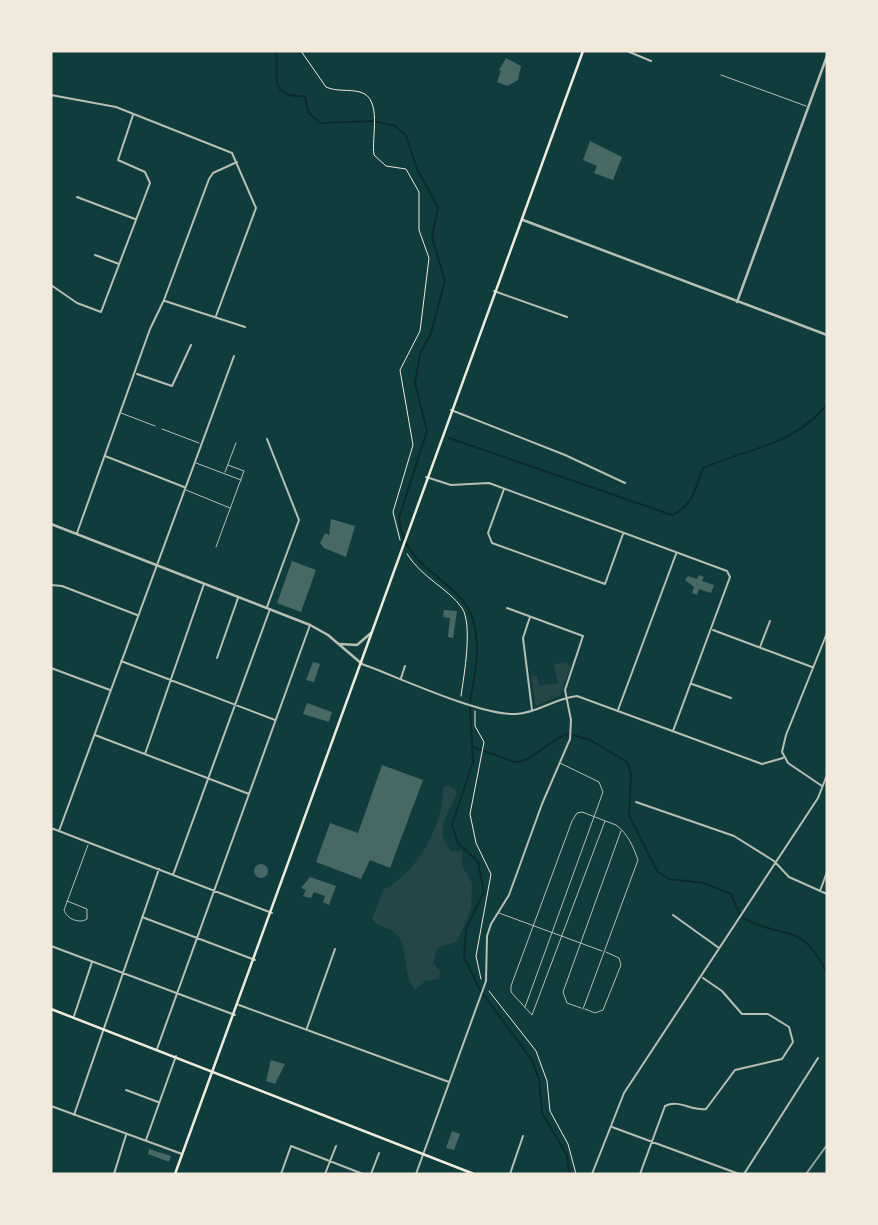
<svg xmlns="http://www.w3.org/2000/svg" width="878" height="1225" viewBox="0 0 878 1225" font-family="'Public Sans',sans-serif">
  <style>
    .green { fill: #244646 }
    .lines { fill: none; stroke-linecap: round; stroke-linejoin: round }
    .stream { stroke: #0a2a2b; stroke-width: 2 }
    .building { fill: #486865 }
    .path { stroke: #f1e9da; stroke-width: 1 }
    .service { stroke: #b8beb3; stroke-width: 1 }
    .minor { stroke: #b8beb3; stroke-width: 2 }
    .tertiary { stroke: #b8beb3; stroke-width: 2.5 }
    .secondary { stroke: #f1e9da; stroke-width: 2.5 }
    .primary { stroke: #f1e9da; stroke-width: 2.5 }
    .rail { stroke: #97a49c; stroke-width: 2 }
  </style>
  <rect width="100%" height="100%" fill="#0f3d3e"/>
  <!-- green -->
  <path class="green" d="M567,662L568,667L572,663L560,695L536,706L531,676L537,675L539,686L558,683L554,664Z
    M449,785L457,792C448,816 432,831 452,851H462V866L472,883L471,908L457,942L437,948L433,963L440,971L439,979L425,981L415,990C403,974 408,954 399,937C393,927 379,929 372,919L383,890C417,873 444,825 443,787Z"/>
  <g class="lines">
    <!-- stream -->
    <path class="stream" d="M275,51C281,65 269,87 287,94C293,97 299,95 305,97L308,112L320,123L373,121L395,126L406,136L417,169L438,207L432,237L445,281L431,333L420,354L415,383L427,431L399,518C403,571 460,578 473,620C481,645 475,677 470,701
      M449,438L672,515C692,508 696,487 703,468C753,446 789,448 827,405
      M470,707L473,762L452,825L458,843L478,862L484,892L466,929L464,957L480,990L532,1060L539,1079L542,1113L567,1155L569,1174
      M573,735L590,740L627,762L631,774L629,815L657,871L669,879L704,883L731,894L740,915
      M473,747L481,750
      M484,751C491,753 510,761 515,762C529,764 551,738 568,734
      M743,918C788,942 799,919 827,973"/>
  </g>
  <!-- building -->
  <path class="building" d="M506,58L521,66L518,80L507,86L497,82L501,71L499,70Z
    M590,141L622,157L613,180L594,173L597,166L583,160Z
    M331,519L355,526L346,557L324,548L320,543L325,533L329,535Z
    M292,561L316,570L301,612L277,603Z
    M699,575L704,577L702,581L714,585L711,593L699,589L697,595L692,593L694,587L685,580L688,576L697,579Z
    M444,610L457,611L453,638L448,637L450,618L443,617Z
    M313,662L320,664L314,682L306,680Z
    M307,703L332,712L329,722L303,714Z
    M382,765L423,780L390,868L370,860L361,879L316,862L330,823L358,833Z
    M254 871a7 7 0 1 1 14 0a7 7 0 1 1-14 0Z
    M310,877L336,886L329,905L323,902L325,896L314,892L311,898L303,896L306,890L301,888Z
    M271,1060L285,1064L275,1084L266,1081Z
    M452,1131L460,1134L454,1150L446,1148Z
    M149,1149L171,1156L169,1162L148,1154Z"/>
  <g class="lines">
    <!-- path -->
    <path class="path" d="M301,51L326,87C337,92 349,89 360,92C383,98 371,138 374,155L386,166L406,169L419,192V230L429,258L420,331L400,370L413,445L393,512L400,540
      M407,554C423,579 448,588 462,608C473,625 464,675 461,696
      M475,711V726L484,742L470,814L476,843L491,874L476,956L481,979
      M489,991L536,1051L547,1081L550,1111L568,1144L576,1174"/>
    <!-- service -->
    <path class="service" d="M721,75L806,106
      M121,413L155,426
      M162,429L199,443
      M196,463L241,480
      M225,472L236,443
      M186,490L230,508
      M216,547L244,471L228,465
      M67,901L87,909V919C79,924 67,919 64,910L88,845
      M499,913L602,951
      M525,1007L603,792L599,782L560,763
      M581,1008L567,1003L563,992L621,831
      M583,1009L638,860C633,846 628,834 616,825L582,812L577,813L572,821L511,986V992L532,1015L605,821
      M585,1009L595,1013L603,1010L621,965L619,958L606,952"/>
    <!-- minor -->
    <path class="minor" d="M627,51L651,61
      M51,95L116,107L232,153L256,208L216,316
      M77,197L135,219
      M95,255L119,264
      M51,285L77,303L101,312L150,183L145,172L118,160L133,115
      M494,291L567,317
      M165,301L245,327
      M137,374L172,386L191,345
      M451,410L565,455L625,483
      M267,439L299,520L267,607
      M105,456L184,487
      M426,477L451,485L489,483L727,571L730,577L673,731
      M504,489L488,533L492,543L605,584L623,534
      M77,533L150,329L164,300L209,179L213,173L237,162
      M51,585L62,586L137,615
      M530,617L523,638L532,710
      M713,630L812,667
      M760,647L770,621
      M217,658L238,598
      M121,661L275,720
      M362,664C398,677 481,716 516,714C538,713 555,698 577,696L762,764L783,758
      M51,668L110,690
      M401,678L405,666
      M692,684L731,698
      M618,710L676,554
      M95,735L249,794
      M145,754L204,584
      M822,786L788,763L782,752L786,735L827,633
      M636,802L734,836L774,861L789,877L827,894
      M51,828L272,913
      M59,831L234,356
      M173,875L270,609
      M820,891L827,872
      M673,915L719,948
      M142,917L255,960
      M51,946L235,1015
      M239,1005L449,1082
      M74,1016L92,962
      M307,1028L335,949
      M157,1049L310,625
      M126,1090L158,1102
      M51,1106L182,1154
      M74,1115L159,869
      M612,1127L739,1174
      M146,1140L176,1056
      M114,1174L126,1135
      M281,1174L291,1146L363,1174
      M325,1174L336,1146
      M371,1174L379,1153
      M416,1174L486,981L487,936L491,924L509,895L542,804L570,739L571,720L565,690L583,636L507,608
      M510,1174L523,1136
      M592,1174L624,1093L818,798L827,775
      M640,1174L665,1106C679,1099 691,1111 706,1109L735,1070L782,1059L793,1042L789,1027L768,1014H742L722,991L703,978
      M744,1174L818,1058"/>
    <!-- tertiary -->
    <path class="tertiary" d="M523,220L827,335
      M737,302L827,56
      M51,524L310,625L328,635L362,664
      M340,644L357,645L371,633"/>
    <!-- secondary -->
    <path class="secondary" d="M51,1009L474,1174"/>
    <!-- primary -->
    <path class="primary" d="M175,1174L583,51"/>
    <!-- rail -->
    <path class="rail" d="M806,1174L827,1145"/>
  </g>
  <!-- border -->
  <rect width="878" height="1225" fill="none" stroke="#f1e9da" stroke-width="105"/>
</svg>
